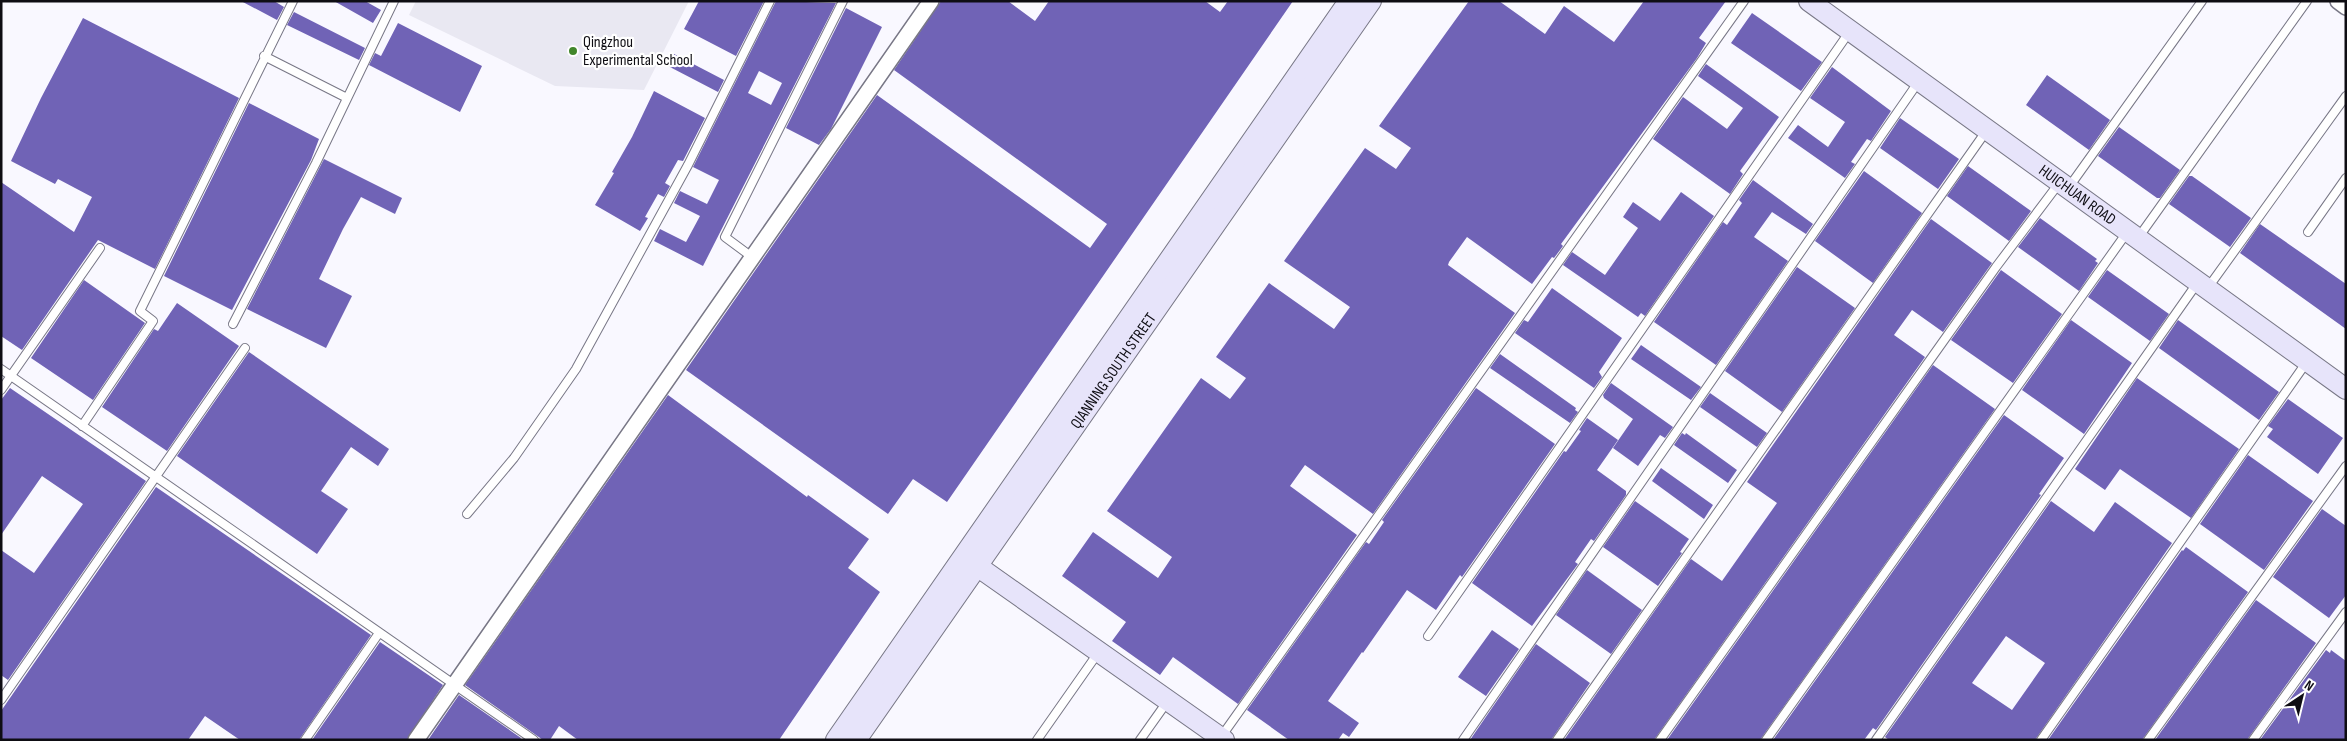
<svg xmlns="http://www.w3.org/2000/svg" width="2347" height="741" viewBox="0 0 2347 741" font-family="'Sofia Sans Condensed',sans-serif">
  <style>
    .built { fill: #e9e8f2 }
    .building { fill: #7063b6; fill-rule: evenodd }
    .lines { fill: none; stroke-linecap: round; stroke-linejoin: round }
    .lane-casing { stroke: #787786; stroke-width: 10 }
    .street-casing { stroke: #787786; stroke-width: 18 }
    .secondary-casing { stroke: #787786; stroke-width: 22 }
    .lane { stroke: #fff; stroke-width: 8 }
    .street { stroke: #fff; stroke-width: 15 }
    .secondary { stroke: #e7e4fa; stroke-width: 20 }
    .poi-dot { fill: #41862b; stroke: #fff; stroke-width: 2 }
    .labels { text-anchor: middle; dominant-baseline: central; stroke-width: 4.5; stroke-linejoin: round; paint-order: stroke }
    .poi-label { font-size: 16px; fill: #0e0d13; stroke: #fff; text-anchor: start }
    .street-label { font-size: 16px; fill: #0e0d13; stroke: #fff }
  </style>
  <rect width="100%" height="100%" fill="#f9f8ff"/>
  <!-- built -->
  <path class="built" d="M416,1H689L644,90L555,86L409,15Z"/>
  <!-- building -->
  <path class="building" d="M241,1H274L284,7L277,20Z
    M334,1H365L381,10L373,23Z
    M699,1H764L736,56L684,29Z
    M776,1L836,3L703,266L654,241L660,229L686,242L700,216L674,203L680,191L707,204L719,180L693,167ZM759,71L782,83L771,105L748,93Z
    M941,1H1008L1035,21L1049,1H1205L1220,12L1228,1H1293L947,502L913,479L888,514L686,370L877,95L1090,248L1107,224L894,70Z
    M1469,1H1499L1545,34L1564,6L1614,42L1644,1H1726L1699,38L1706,43L1697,58L1561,244L1563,246L1554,258L1552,257L1532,284L1467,237L1449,262L1448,265L1515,313L1373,514L1305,465L1290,486L1357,535L1238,704L1173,657L1160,675L1112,641L1126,622L1062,576L1093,532L1158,578L1172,557L1107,511L1201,378L1230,399L1246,378L1216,357L1269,283L1334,329L1350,307L1284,261L1365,148L1396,169L1411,148L1379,126Z
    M846,8L882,27L831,129L819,145L786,128Z
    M294,12L365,48L359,60L287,25Z
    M1752,13L1822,62L1801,91L1731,43Z
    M83,18L239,98L155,269L98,240L22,350L1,336V182L74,232L92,197L58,179L55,184L11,161L41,98Z
    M398,23L482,66L460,112L369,65L375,53L381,56Z
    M674,54L724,80L718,92L668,66Z
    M1706,64L1779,117L1740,171L1743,174L1730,194L1653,139L1683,97L1727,129L1743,108L1698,76Z
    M1832,67L1891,111L1871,141L1867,139L1851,162L1855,164L1845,178L1788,138L1798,125L1828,147L1845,122L1810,98Z
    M2047,75L2110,120L2089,150L2026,105Z
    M654,91L705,118L683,161L678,160L665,183L670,186L664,197L658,194L645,217L648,218L640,231L595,205L614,173L612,172L632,137Z
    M249,103L319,139L311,160L232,310L164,276Z
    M1900,118L1959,159L1938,189L1880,148Z
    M2119,127L2180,170L2160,198H2157L2098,156Z
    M324,159L402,198L395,214L361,197L343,229L319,279L352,296L326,348L247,309Z
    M1968,166L2031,211L2009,241L1947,196Z
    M1864,171L1922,213L1873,283L1815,241Z
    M2189,176H2192L2251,218L2230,247L2169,204Z
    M1753,180L1813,224L1806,234L1772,212L1754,237L1788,261L1716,365L1654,322L1723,222L1727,225L1742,203L1739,200Z
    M1681,192L1714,216L1645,316L1641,313L1638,317L1563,265L1572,252L1605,275L1638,228L1623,217L1633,202L1660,221Z
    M2040,218L2097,259L2095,261L2098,263L2079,291L2018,247Z
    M1931,219L1992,263L1943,332L1912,310L1894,335L1925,357L1654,740H1564L1691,559L1722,581L1755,534L1777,503L1747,482Z
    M2260,224L2346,284V329L2240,253Z
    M1797,267L1855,308L1782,412L1725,371Z
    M2001,270L2062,314L2013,383L1951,340Z
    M2107,270L2169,314L2150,341L2088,297Z
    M84,280L145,323L93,400L31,358Z
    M1552,288L1622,338L1599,372L1602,377L1594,388L1515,333L1524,320L1528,322Z
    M177,303L239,346L167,451L102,407L154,329L158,331Z
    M2071,320L2132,363L2084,434L2022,390Z
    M2178,320L2279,392L2259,420L2159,348Z
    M1641,345L1701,387L1691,400L1631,359Z
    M249,352L389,449L378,466L351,447L321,491L348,509L317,554L177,456Z
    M1500,354L1576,408L1575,410L1578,412L1570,423L1490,368Z
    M1933,365L1995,409L1760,740H1667Z
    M2137,378L2239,449L2191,518L2120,469L2105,490L2075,469Z
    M1611,383L1673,427L1665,438L1660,435L1638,466L1613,448L1633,419L1604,398L1603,395Z
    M10,388L146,481L8,680L1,675V550L34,573L83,504L42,476L1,535V400Z
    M1476,388L1555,444L1462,577L1460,575L1436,610L1407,590L1363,653L1362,652L1328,701L1359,723L1349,737L1343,733L1338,740H1289L1247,710L1366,542L1369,544L1384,522L1382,520Z
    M1710,393L1767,433L1757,447L1700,407Z
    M668,395L807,497L808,495L869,539L848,568L880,592L779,740H578L559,726L550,740H543L465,685Z
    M2288,399L2343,438L2318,474L2267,437L2273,429L2268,426Z
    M2004,415L2064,458L2039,494L2041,495L1876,730L1873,728L1864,740H1773Z
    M1587,418L1618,440L1597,470L1626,491V495L1594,541L1591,539L1575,562L1578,564L1532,626L1472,583L1564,451L1566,452L1581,431L1579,430Z
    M1682,433L1685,435L1686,433L1737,470L1728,483L1674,445Z
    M2248,455L2313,501L2264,570L2200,524Z
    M1661,468L1713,505L1704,519L1652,481Z
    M156,487L371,635L299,740H240L205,716L188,740H1V711Z
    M1635,501L1689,539L1680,552L1682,553L1658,586L1603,547Z
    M2051,501L2094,532L2115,502L2172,543L2035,740H1889L1885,737ZM2006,636L2045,663L2012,710L1972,683Z
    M2322,509L2346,526V595L2329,618L2273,577Z
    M2186,547L2248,592L2142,740H2048L2182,550L2183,551Z
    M1587,570L1642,610L1611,654L1556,615Z
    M2256,600L2316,643L2247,740H2155Z
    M1492,630L1519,649L1486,696L1458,677Z
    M380,642L443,685L407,740H312Z
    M1536,644L1590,683L1551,740H1470Z
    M2326,650L2330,653L2331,650L2346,661V740H2260Z
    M459,695L521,738L520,740H428Z"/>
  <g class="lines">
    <!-- lane casing -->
    <g class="lane-casing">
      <path id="lane" d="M264,56L347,98
        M2069,187L2202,1
        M2308,232L2346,178
        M2138,238L2307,1
        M752,257L725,237L843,1
        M2207,289L2346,96
        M233,324L316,163L394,1
        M1,369L534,740
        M1,390L100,248
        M82,426L153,321L140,311L293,1
        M467,514L514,458L576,369L688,165L770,1
        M1428,636L1850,31
        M1,700L245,348
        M1221,737L1744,1
        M305,740L379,633
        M1037,740L1098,653
        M1140,740L1167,702
        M1463,740L1919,81
        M1557,740L1987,130
        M1660,740L1996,267L2060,182
        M1766,740L2128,231
        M1876,740L2198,282
        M2041,740L2306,363
        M2148,740L2346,466
        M2253,740L2346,612"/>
    </g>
    <!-- street casing -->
    <g class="street-casing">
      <path id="street" d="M2338,1L2346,7
        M416,740L931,1"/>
    </g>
    <!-- secondary casing -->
    <g class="secondary-casing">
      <g id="secondary">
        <path id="s1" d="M1809,1L2346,389"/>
        <path d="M977,566L1224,740"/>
        <path d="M836,740L1349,1"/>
        <path id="s2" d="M856,740L1371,1"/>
      </g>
    </g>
    <!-- lane -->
    <use href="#lane" class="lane"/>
    <!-- street -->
    <use href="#street" class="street"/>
    <!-- secondary -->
    <use href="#secondary" class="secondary"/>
  </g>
  <!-- markers -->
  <circle class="poi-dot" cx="573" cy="51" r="5"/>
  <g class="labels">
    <!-- poi labels -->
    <g class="poi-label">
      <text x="583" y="42">Qingzhou<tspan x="583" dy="18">Experimental School</tspan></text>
    </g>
    <!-- street labels -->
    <g class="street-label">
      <text stroke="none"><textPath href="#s1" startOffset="331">HUICHUAN ROAD</textPath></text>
      <text stroke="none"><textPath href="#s2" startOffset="450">QIANNING SOUTH STREET</textPath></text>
    </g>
  </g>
  <!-- border -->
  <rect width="2347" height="741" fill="none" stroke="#0e0d13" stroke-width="5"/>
  <!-- north arrow -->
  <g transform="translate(2302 696) rotate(35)" stroke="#ffffff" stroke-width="4" paint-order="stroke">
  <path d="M0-4L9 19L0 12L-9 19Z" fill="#0e0d13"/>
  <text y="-8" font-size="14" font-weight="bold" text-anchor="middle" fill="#0e0d13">N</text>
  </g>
</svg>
